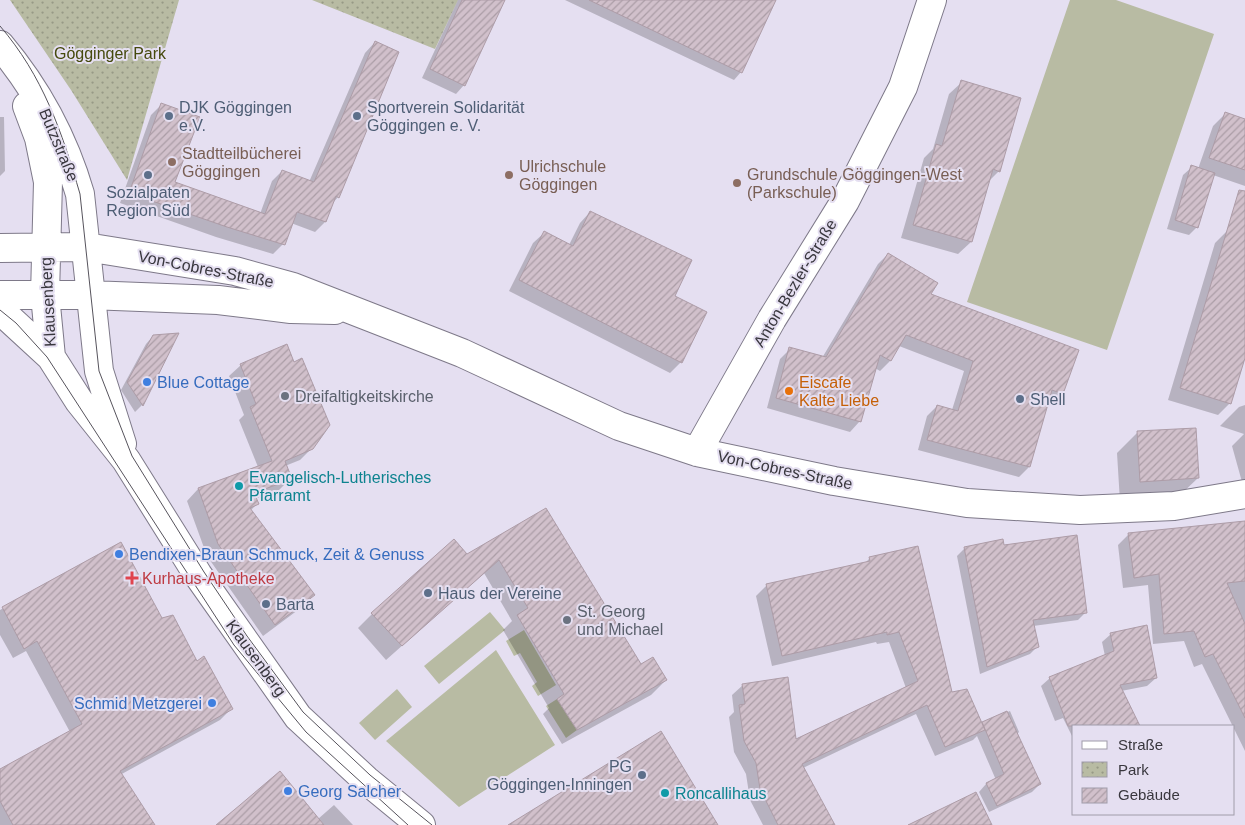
<svg xmlns="http://www.w3.org/2000/svg" width="1245" height="825" viewBox="0 0 1245 825" font-family="Helvetica,sans-serif">
  <style>
    .grass { fill: #b8bba3 }
    .park { fill: url(#park-dots) }
    .shadow { fill: #0003 }
    .building { fill: url(#building-hatch); stroke: #ad9ca7 }
    .lines { fill: none; stroke-linecap: round; stroke-linejoin: round }
    .minor-casing { stroke: #7e7989; stroke-width: 30 }
    .minor { stroke: #fff; stroke-width: 28 }
    .tram { stroke: #56535c; stroke-width: 1 }
    .service-dot { fill: #5c6f8a; stroke: #e5dff1; stroke-width: 2 }
    .education-dot { fill: #8d6e63; stroke: #e5dff1; stroke-width: 2 }
    .shop-dot { fill: #3f7fe0; stroke: #e5dff1; stroke-width: 2 }
    .food-dot { fill: #e8710a; stroke: #e5dff1; stroke-width: 2 }
    .worship-dot { fill: #6b7280; stroke: #e5dff1; stroke-width: 2 }
    .culture-dot { fill: #0f9aa8; stroke: #e5dff1; stroke-width: 2 }
    .health-dot { fill: #e0444e; stroke: #e5dff1; stroke-width: 2 }
    .labels { text-anchor: middle; dominant-baseline: central; stroke-width: 4; stroke-linejoin: round; paint-order: stroke }
    .park-label { font-size: 16px; fill: #45490d; stroke: #e5dff1 }
    .service-label { font-size: 16px; fill: #4e5e75; stroke: #e5dff1; text-anchor: start }
    .street-label { font-size: 16px; fill: #39373e; stroke: #e5dff1 }
    .education-label { font-size: 16px; fill: #785e54; stroke: #e5dff1; text-anchor: start }
    .shop-label { font-size: 16px; fill: #366cbe; stroke: #e5dff1; text-anchor: start }
    .food-label { font-size: 16px; fill: #c56008; stroke: #e5dff1; text-anchor: start }
    .worship-label { font-size: 16px; fill: #5b616d; stroke: #e5dff1; text-anchor: start }
    .culture-label { font-size: 16px; fill: #0d838f; stroke: #e5dff1; text-anchor: start }
    .health-label { font-size: 16px; fill: #be3a42; stroke: #e5dff1; text-anchor: start }
  </style>
  <defs>
    <pattern id="park-dots" width="8" height="8" patternUnits="userSpaceOnUse" patternTransform="scale(1.25)"><rect width="8" height="8" fill="#b8bba3"/><path d="M2 2h.1M6 6h.1" fill="none" stroke="#979986" stroke-width="1.8" stroke-linecap="round"/></pattern>
    <pattern id="building-hatch" width="6" height="6" patternUnits="userSpaceOnUse" patternTransform="scale(1.25)"><rect width="6" height="6" fill="#d1c0cb"/><path d="M-1 1l2-2M0 6l6-6M5 7l2-2" fill="none" stroke="#ab9da6"/></pattern>
  </defs>
  <rect width="100%" height="100%" fill="#e5dff1"/>
  <!-- grass -->
  <path class="grass" d="M1070,0H1116L1214,34L1107,350L967,302Z
    M490,612L505,630L439,684L424,666Z
    M524,630L556,685L538,696L532,686L537,682L520,653L514,656L506,641Z
    M496,650L555,745L459,807L386,741Z
    M397,689L412,707L375,740L359,723Z
    M557,699L577,730L566,738L546,706Z"/>
  <!-- park -->
  <path class="park" d="M10,0H179L127,180L71,90Z
    M312,0H458L435,49Z"/>
  <!-- shadow -->
  <path class="shadow" d="M458,0H504L464,85L456,94L422,78Z
    M565,0H775L741,72L734,80Z
    M375,42L338,197L332,204L325,222L315,232L291,223L283,244L273,254L216,237L120,203L151,115L161,105L174,183L260,214L272,181L282,171L309,182L365,53Z
    M962,82L999,171L988,182L971,242L958,254L901,238L924,158L933,149L949,94Z
    M1225,114L1245,121V186L1213,175L1197,227L1189,235L1167,229L1183,175L1192,167L1198,169L1213,126Z
    M0,117H4L5,171L0,176Z
    M590,212L673,296L681,362L670,373L509,291L533,243L544,233L569,245L580,223Z
    M1227,231L1245,236V354L1230,403L1218,415L1168,400L1215,243Z
    M888,254L929,294L1078,351L1062,394L1052,404L1047,402L1029,467L1019,477L918,450L927,416L937,406L952,410L964,371L899,346L890,361L880,371L875,368L860,421L850,432L767,408L780,359L790,349L822,358L878,264Z
    M177,334L142,405L135,412L121,390L146,344L153,336Z
    M241,365L312,448L300,460L285,466L290,479L278,491L255,499L257,504L250,511L314,595L302,607L263,636L207,556L187,501L198,489L258,467L239,420L244,415L229,376Z
    M1245,405V481L1242,482L1232,446L1244,434L1220,426L1239,407Z
    M1138,432L1198,478L1177,498L1120,502L1117,453Z
    M545,510L641,665L666,680L651,695L562,744L543,714L549,708L503,630L512,621L484,573L386,660L358,628L372,614Z
    M1245,522V751L1202,664L1194,667L1184,641L1153,644L1148,585L1123,588L1118,545L1129,534Z
    M121,543L161,619L231,709L220,720L120,775L154,825H0V771L70,732L26,651L13,658L0,635V610Z
    M1003,546L1086,612L1078,620L1033,626L1038,646L1030,654L980,674L957,556L965,548Z
    M870,558L951,694L981,724L1010,711L1019,732L1017,734L1040,784L1032,792L989,812L979,792L986,784L996,780L977,736L973,740L935,756L916,714L803,768L833,825H763L750,800L746,774L734,752L729,717L734,712L732,695L743,685L795,741L906,688L889,642L877,644L876,642L772,666L756,596L767,585L865,563Z
    M1111,634L1156,678L1147,686L1121,691L1139,726H1074V740L1063,718L1055,721L1041,686L1050,678L1105,656L1102,642Z
    M334,805L353,825H218L318,819Z"/>
  <!-- building -->
  <path class="building" d="M462,0H505L465,86L430,69Z
    M589,0H776L742,73Z
    M375,41L399,52L339,198L336,196L326,222L297,212L285,245L227,227L129,193L161,103L200,117L175,182L265,214L282,170L314,182Z
    M961,80L1021,98L1000,172L993,169L972,242L913,225L936,144L942,146Z
    M1225,112L1245,119V170L1209,158Z
    M1191,165L1215,173L1198,228L1175,220Z
    M1239,190L1245,191V358L1231,404L1180,388Z
    M590,211L692,260L675,296L707,312L682,363L519,280L544,231L573,246Z
    M888,253L938,283L931,294L1079,350L1063,394L1052,390L1030,467L927,440L937,405L958,411L973,361L906,335L891,361L880,355L861,422L776,398L789,347L826,357Z
    M179,333L143,406L127,382L153,335Z
    M287,344L294,362L302,358L330,425L313,449L285,461L292,479L254,493L259,504L250,508L315,595L275,625L218,544L198,488L272,461L250,407L256,404L240,364Z
    M1196,428L1199,478L1140,482L1137,431Z
    M546,508L641,664L653,657L667,680L577,730L557,699L564,694L517,615L528,608L499,560L402,646L371,613L454,539L467,554Z
    M1245,521V581L1227,583L1245,624V718L1213,654L1205,657L1194,631L1164,634L1159,574L1134,578L1128,533Z
    M1077,535L1087,613L1033,620L1039,647L987,667L964,547L1003,539L1004,545Z
    M121,542L162,618L173,615L197,661L204,656L233,709L120,771L155,825H13L0,801V769L82,724L37,641L24,649L2,607Z
    M918,546L952,692L967,689L985,730L945,747L927,705L802,764L835,825H778L760,789L756,763L744,741L739,705L745,704L742,684L788,677L796,739L918,681L899,632L887,635V632L782,656L766,584L870,561L869,557Z
    M1147,625L1157,678L1120,685L1140,726H1068L1049,677L1114,651L1110,633Z
    M1007,711L1041,784L997,806L986,783L1004,774L982,722Z
    M661,731L718,825H508Z
    M280,771L324,825H216L240,805Z
    M976,792L992,825H908Z"/>
  <g class="lines">
    <!-- minor casing -->
    <g class="minor-casing">
      <path id="minor" d="M0,45C37,89 64,139 80,194L99,371L122,444
        M27,106L39,138L48,182L45,295L51,357
        M0,248L86,247L235,271L293,287L462,353L619,426L697,452L834,481L967,503L1080,510L1174,506L1245,494
        M0,295H89L218,300L291,309L335,310
        M0,310L51,357L79,401L126,460L198,575L298,717L366,780L421,825
        M697,452L772,319L845,201L903,87L932,0"/>
    </g>
    <!-- minor -->
    <use href="#minor" class="minor"/>
    <!-- tram -->
    <path class="tram" d="M0,26C43,76 62,132 80,194L99,371L132,456L204,572L247,636L303,712L370,775L432,825
      M0,310L16,323L47,357L234,645L306,732L408,825"/>
  </g>
  <!-- markers -->
  <g class="service-dot">
    <circle cx="169" cy="116" r="5"/>
    <circle cx="357" cy="116" r="5"/>
    <circle cx="148" cy="175" r="5"/>
    <circle cx="1020" cy="399" r="5"/>
    <circle cx="428" cy="593" r="5"/>
    <circle cx="266" cy="604" r="5"/>
    <circle cx="642" cy="775" r="5"/>
  </g>
  <g class="education-dot">
    <circle cx="172" cy="162" r="5"/>
    <circle cx="509" cy="175" r="5"/>
    <circle cx="737" cy="183" r="5"/>
  </g>
  <g class="shop-dot">
    <circle cx="147" cy="382" r="5"/>
    <circle cx="119" cy="554" r="5"/>
    <circle cx="212" cy="703" r="5"/>
    <circle cx="288" cy="791" r="5"/>
  </g>
  <circle class="food-dot" cx="789" cy="391" r="5"/>
  <g class="worship-dot">
    <circle cx="285" cy="396" r="5"/>
    <circle cx="567" cy="620" r="5"/>
  </g>
  <g class="culture-dot">
    <circle cx="239" cy="486" r="5"/>
    <circle cx="665" cy="793" r="5"/>
  </g>
  <path class="health-dot" d="M129.5 570.5h5v5h5v5h-5v5h-5v-5h-5v-5h5z"/>
  <g class="labels">
    <!-- park labels -->
    <g class="park-label">
      <text x="110" y="53">Gögginger Park</text>
    </g>
    <!-- service labels -->
    <g class="service-label">
      <text x="179" y="107">DJK Göggingen<tspan x="179" dy="18">e.V.</tspan></text>
      <text x="367" y="107">Sportverein Solidarität<tspan x="367" dy="18">Göggingen e. V.</tspan></text>
      <text x="148" y="192" text-anchor="middle">Sozialpaten<tspan x="148" dy="18">Region Süd</tspan></text>
      <text x="1030" y="399">Shell</text>
      <text x="438" y="593">Haus der Vereine</text>
      <text x="276" y="604">Barta</text>
      <text x="632" y="766" text-anchor="end">PG<tspan x="632" dy="18">Göggingen-Inningen</tspan></text>
    </g>
    <!-- street labels -->
    <g class="street-label">
      <text transform="translate(59 145) rotate(67)">Butzstraße</text>
      <text transform="translate(206 269) rotate(11)">Von-Cobres-Straße</text>
      <text transform="translate(795 283) rotate(-59)">Anton-Bezler-Straße</text>
      <text transform="translate(48 302) rotate(-93)">Klausenberg</text>
      <text transform="translate(785 470) rotate(12)">Von-Cobres-Straße</text>
      <text transform="translate(256 658) rotate(54)">Klausenberg</text>
    </g>
    <!-- education labels -->
    <g class="education-label">
      <text x="182" y="153">Stadtteilbücherei<tspan x="182" dy="18">Göggingen</tspan></text>
      <text x="519" y="166">Ulrichschule<tspan x="519" dy="18">Göggingen</tspan></text>
      <text x="747" y="174">Grundschule Göggingen-West<tspan x="747" dy="18">(Parkschule)</tspan></text>
    </g>
    <!-- shop labels -->
    <g class="shop-label">
      <text x="157" y="382">Blue Cottage</text>
      <text x="129" y="554">Bendixen-Braun Schmuck, Zeit &amp; Genuss</text>
      <text x="202" y="703" text-anchor="end">Schmid Metzgerei</text>
      <text x="298" y="791">Georg Salcher</text>
    </g>
    <!-- food labels -->
    <g class="food-label">
      <text x="799" y="382">Eiscafe<tspan x="799" dy="18">Kalte Liebe</tspan></text>
    </g>
    <!-- worship labels -->
    <g class="worship-label">
      <text x="295" y="396">Dreifaltigkeitskirche</text>
      <text x="577" y="611">St. Georg<tspan x="577" dy="18">und Michael</tspan></text>
    </g>
    <!-- culture labels -->
    <g class="culture-label">
      <text x="249" y="477">Evangelisch-Lutherisches<tspan x="249" dy="18">Pfarramt</tspan></text>
      <text x="675" y="793">Roncallihaus</text>
    </g>
    <!-- health labels -->
    <g class="health-label">
      <text x="142" y="578">Kurhaus-Apotheke</text>
    </g>
  </g>
  <!-- legend -->
  <rect x="1072" y="725" width="162" height="90" fill="#e5dff1" stroke="#a09ca9"/>
  <rect x="1082" y="741" width="25" height="8" fill="#ffffff" stroke="#a09ca9"/>
  <text x="1118" y="750" font-size="15" fill="#39373e">Straße</text>
  <rect x="1082" y="762" width="25" height="15" fill="url(#park-dots)" stroke="#a09ca9"/>
  <text x="1118" y="775" font-size="15" fill="#39373e">Park</text>
  <rect x="1082" y="788" width="25" height="15" fill="url(#building-hatch)" stroke="#a09ca9"/>
  <text x="1118" y="800" font-size="15" fill="#39373e">Gebäude</text>
</svg>
